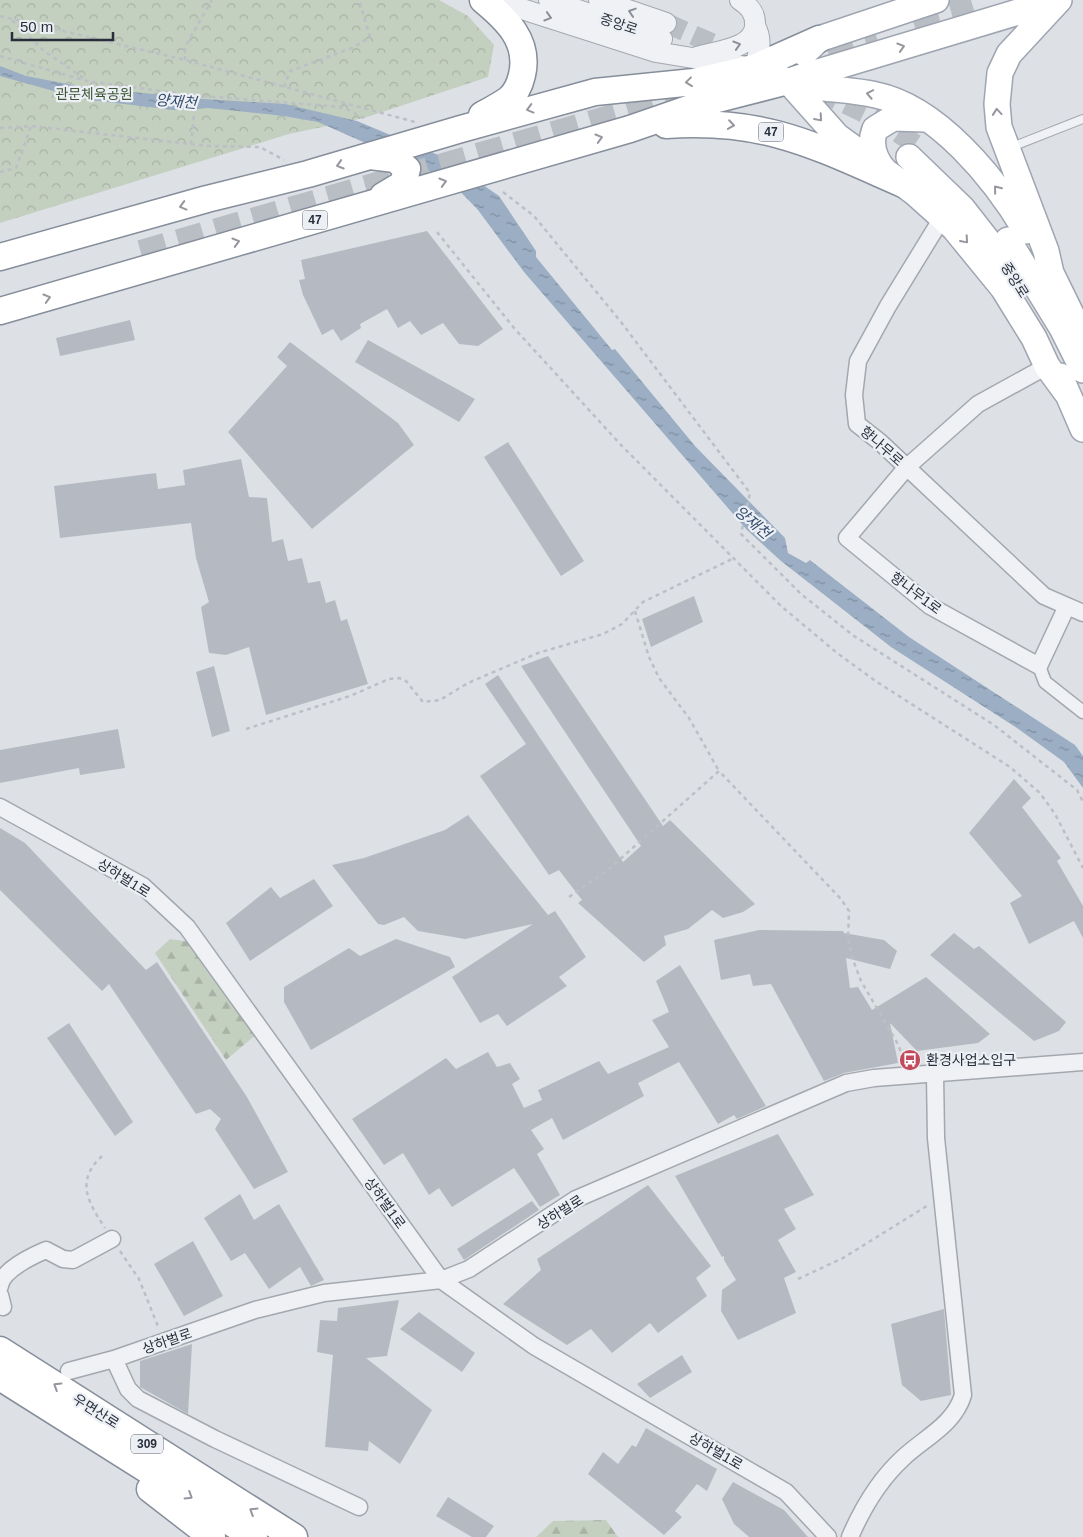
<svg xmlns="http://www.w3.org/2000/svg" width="1083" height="1537" viewBox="0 0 1083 1537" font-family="Arial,'Noto Sans KR',sans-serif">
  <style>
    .forest { fill: url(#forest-firs) }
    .park { fill: url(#park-crowns) }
    .water { fill: url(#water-ripples) }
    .building { fill: #b5bac2 }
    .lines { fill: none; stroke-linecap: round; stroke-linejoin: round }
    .tertiary-tunnel { stroke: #b9bdc4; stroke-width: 20; stroke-dasharray: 20 10; stroke-linecap: butt }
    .trunk-tunnel { stroke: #b9bdc4; stroke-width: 26; stroke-dasharray: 26 13; stroke-linecap: butt }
    .service-casing { stroke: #a3a8af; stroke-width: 10 }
    .pedestrian-casing { stroke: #a3a8af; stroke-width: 15 }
    .minor-casing { stroke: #a3a8af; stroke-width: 19 }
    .tertiary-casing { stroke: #a3a8af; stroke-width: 22 }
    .primary-casing { stroke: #9ea5b1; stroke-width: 28 }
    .trunk-casing { stroke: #868e9b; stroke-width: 29 }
    .path { stroke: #bcbfc5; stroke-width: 2.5; stroke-dasharray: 4 4; stroke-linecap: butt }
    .service { stroke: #f0f1f5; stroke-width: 8 }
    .pedestrian { stroke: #f0f1f5; stroke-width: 12 }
    .minor { stroke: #f0f1f5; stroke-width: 16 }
    .tertiary { stroke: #f0f1f5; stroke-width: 20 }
    .primary { stroke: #fff; stroke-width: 25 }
    .trunk { stroke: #fff; stroke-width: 26 }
    .oneway { stroke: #8c9098 }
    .oneway2 { stroke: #94979d }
    .labels { text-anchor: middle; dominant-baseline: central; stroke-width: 4.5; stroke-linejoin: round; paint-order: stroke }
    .shield { fill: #eceff4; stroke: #636972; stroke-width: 1 }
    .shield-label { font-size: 12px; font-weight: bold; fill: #282f3b }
    .street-label { font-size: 14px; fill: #282f3b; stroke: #eceff4 }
    .park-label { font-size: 14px; fill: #3c5636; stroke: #eceff4 }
    .poi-label { font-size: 14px; fill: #282f3b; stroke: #eceff4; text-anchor: start }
    .water-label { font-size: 15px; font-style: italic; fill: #354d6c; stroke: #eceff4 }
  </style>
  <defs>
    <pattern id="forest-firs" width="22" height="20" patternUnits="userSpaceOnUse" patternTransform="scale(1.25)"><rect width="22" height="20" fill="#c3cfbf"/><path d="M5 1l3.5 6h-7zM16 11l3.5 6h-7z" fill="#a8b2a5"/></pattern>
    <pattern id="park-crowns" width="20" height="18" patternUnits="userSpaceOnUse" patternTransform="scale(1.25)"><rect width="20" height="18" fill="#c3cfbf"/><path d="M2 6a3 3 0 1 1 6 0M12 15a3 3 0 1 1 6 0" fill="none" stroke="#a8b2a5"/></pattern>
    <pattern id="water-ripples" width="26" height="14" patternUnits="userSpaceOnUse" patternTransform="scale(1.25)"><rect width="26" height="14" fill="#9baec4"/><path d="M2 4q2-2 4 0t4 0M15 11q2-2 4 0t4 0" fill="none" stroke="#7e8ea0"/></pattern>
  </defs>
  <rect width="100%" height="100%" fill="#dde1e6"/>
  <!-- forest -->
  <path class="forest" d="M170,939L190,942L257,1034L226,1060L155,953Z
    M606,1520L618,1537H536L553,1521Z"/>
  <!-- park -->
  <path class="park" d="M0,0H439L468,16L494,45L488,77L364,118L289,134L0,223Z"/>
  <!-- water -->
  <path class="water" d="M0,66L26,76L83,87L203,99L285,104L357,121L443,157L499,196L536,251V257L612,350L615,349L695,446L785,538L788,553L806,563L810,560L909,637L1075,745L1083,756V788L1064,762L1017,728L891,647L781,561L747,530L524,272L478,210L449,180L318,122L284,116L209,108L174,110L82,99L0,76Z"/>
  <!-- building -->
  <path class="building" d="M427,231L503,329L478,346L459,344L443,323L421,335L410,321L398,328L387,309L360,324L361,328L341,341L333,329L322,335L303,295L299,280L305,279L301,260Z
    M130,320L135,340L60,356L56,338Z
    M368,340L475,399L459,422L355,362Z
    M290,342L398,423L414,445L312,529L228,432L287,366L277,357Z
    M508,442L584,561L561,576L484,457Z
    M241,459L249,497L267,498L272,542L283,539L288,561L302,558L308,583L320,581L326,603L335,600L341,621L347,619L368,684L266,715L249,647L226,655L209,653L201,607L209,602L196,558L191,523L60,538L54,486L156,473L158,489L185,485L183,470Z
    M694,596L703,622L651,647L642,619Z
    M548,656L663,826L670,820L755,904L743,912L723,918L712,910L688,929L664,936L666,945L644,962L578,903L582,900L559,870L549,875L480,776L526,744L485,684L498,675L623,862L641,846L521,666Z
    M214,666L230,731L212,737L196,672Z
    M118,729L125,768L80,775L79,768L0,783V750Z
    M1014,779L1031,798L1022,807L1061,858L1057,861L1083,906V938L1074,921L1029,944L1010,903L1022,896L969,833Z
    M468,815L548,915L555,911L586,957L559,977L567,986L507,1026L498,1014L480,1023L452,977L533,924L465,939L418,931L404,917L384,925L378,924L332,865L364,858L445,830Z
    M0,828L25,843L146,970L157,962L247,1097L288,1172L254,1189L215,1129L221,1119L210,1109L196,1114L109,984L102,991L0,890Z
    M314,879L333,906L250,961L226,923L271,887L280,898Z
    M759,930L843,931L844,933L884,940L897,951L890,969L846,958L850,988L858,987L872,1010L926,977L990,1034L978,1043L917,1051L890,1023L898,1063L844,1073L824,1081L771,984L753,986L750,974L721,980L714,940Z
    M954,933L974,949L979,946L1066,1022L1059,1031L1034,1041L930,955Z
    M396,939L450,957L455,967L311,1050L284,1002V987L349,948L360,956Z
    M680,965L766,1106L737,1119L734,1115L718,1124L679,1062L638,1083L644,1096L563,1140L552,1118L531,1130L544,1149L537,1154L560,1195L540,1207L514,1168L452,1207L439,1188L429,1195L403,1153L384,1165L352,1119L446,1058L456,1069L488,1052L497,1067L510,1063L520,1079L512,1084L524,1108L542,1100L538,1090L599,1061L608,1074L669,1047L652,1020L669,1012L656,981Z
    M69,1023L133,1122L115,1136L47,1038Z
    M778,1134L814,1195L784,1209L796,1229L778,1240L796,1272L784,1278L796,1313L738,1340L721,1311L722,1290L736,1280L724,1260V1256L722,1257L675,1176Z
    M648,1185L711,1266L696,1278L707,1296L658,1333L650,1323L612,1353L591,1329L567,1345L503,1304L541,1270L537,1259Z
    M240,1194L254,1220L279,1204L324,1280L311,1286L300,1267L269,1289L245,1253L231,1261L204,1218Z
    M532,1201L539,1210L464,1260L457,1249Z
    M193,1241L223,1296L184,1316L154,1264Z
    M399,1300L387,1356L366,1358L432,1410L400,1464L369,1441L368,1451L325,1447L333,1355L317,1352L320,1320L337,1321L338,1308Z
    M944,1309L951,1395L921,1401L902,1385L891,1324Z
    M419,1312L475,1353L462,1372L400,1329Z
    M192,1344L188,1414L140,1387V1361Z
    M682,1355L692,1372L650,1398L637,1384Z
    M646,1428L717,1469L707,1491L697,1484L675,1511L682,1517L664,1535L588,1474L603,1452L618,1464L632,1445L636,1447Z
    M733,1482L784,1510L808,1537H749L734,1524L722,1499Z
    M448,1497L494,1526L486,1537H472L436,1516Z"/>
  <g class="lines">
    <!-- tertiary-tunnel -->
    <path class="tertiary-tunnel" d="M666,23L736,54
      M819,91L879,120L918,146"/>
    <!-- trunk-tunnel -->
    <path class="trunk-tunnel" d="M912,17L971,0
      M754,77L878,42
      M141,253L707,90"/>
    <!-- service casing -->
    <g class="service-casing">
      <path id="service" d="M1009,148L1083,119"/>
    </g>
    <!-- pedestrian casing -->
    <g class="pedestrian-casing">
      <path id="pedestrian" d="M1039,666L1045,682L1083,712"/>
    </g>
    <!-- minor casing -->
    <g class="minor-casing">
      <path id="minor" d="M942,218L888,306L858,361L854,395L857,424L880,442L1044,596L1083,613
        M1047,366L978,404L907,467L847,538L930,606L1039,666L1067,606
        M0,807L143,886L187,927L441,1280L534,1346L786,1492L828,1537
        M0,1286C2,1270 32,1256 46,1250L63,1259L73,1260L112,1239
        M0,1295L3,1307
        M114,1359L128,1389L138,1399L215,1439L359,1507
        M69,1371L114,1359L255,1310L324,1293L441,1280L469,1269L576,1199L846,1083L874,1078L1083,1062
        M850,1537C863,1507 879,1480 903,1458C924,1438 954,1425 963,1395L936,1138L935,1074"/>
    </g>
    <!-- tertiary casing -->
    <g class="tertiary-casing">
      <path id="tertiary" d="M502,0L522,9L656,52L754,68C759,54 763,40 755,26
        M549,0L662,39
        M599,0L666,23
        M697,57C715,51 754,49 755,26C756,13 749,6 740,0"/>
    </g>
    <!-- primary casing -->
    <g class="primary-casing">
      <path id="primary" d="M1059,0L1009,54L1000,73L997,104L999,127L1046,251L1051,273L1076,324L1083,351
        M804,53L819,39L936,0
        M782,79C811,90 846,88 876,95C938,108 995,179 1026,231
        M795,79L1058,0
        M788,81L837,136L915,193L954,228L1003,288L1034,338L1047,366L1066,392
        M909,157L962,208L1009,268
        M885,171C874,159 869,145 875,129L893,118L925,119
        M1008,240L1062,328L1083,370
        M1060,376L1083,429"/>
    </g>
    <!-- trunk casing -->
    <g class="trunk-casing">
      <path id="trunk" d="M482,115C491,110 501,105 509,99C516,93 520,84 522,75C530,41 506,19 483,0
        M666,125C765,118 816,146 903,184
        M370,156L395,159L407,169L403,184L383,196
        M0,257L207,199L308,174L461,129L595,92L694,82L754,68L819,39
        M0,311L630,129L714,100L788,81
        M0,1350L294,1537
        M0,1377L254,1537
        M150,1489L212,1537"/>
    </g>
    <!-- path -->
    <path class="path" d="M0,16L185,60L415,122
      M12,20L44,51L85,79
      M0,56L87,81L190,95L343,107L364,118
      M185,60V47L212,0
      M284,87L290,71L352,48L370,37L359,0
      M0,128L31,126L207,146L260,147L284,160
      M191,144L196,96
      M0,172L16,168L31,126
      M503,192L534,216L621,322L750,493L741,534L801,594L854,636L994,725L1077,790L1083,802
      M437,232L514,328L621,445L781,606L837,653L877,682L1010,767L1040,793L1055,814L1083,868
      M635,611L649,657L659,678L689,718L719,771
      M246,729L350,696L389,679L399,678L406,681L423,702L440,700L468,683L538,653L603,634L622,624L643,602L734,558
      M569,897L609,869L719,771L841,899L849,911L848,940L853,960L861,981L899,1046L903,1062
      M102,1156C75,1181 88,1202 105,1228
      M120,1251L139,1279L159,1329
      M798,1279L843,1258L930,1204"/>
    <!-- service -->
    <use href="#service" class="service"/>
    <!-- pedestrian -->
    <use href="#pedestrian" class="pedestrian"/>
    <!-- minor -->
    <use href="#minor" class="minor"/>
    <!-- tertiary -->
    <use href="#tertiary" class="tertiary"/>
    <!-- primary -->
    <use href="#primary" class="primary"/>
    <!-- trunk -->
    <use href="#trunk" class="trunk"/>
  </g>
  <!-- one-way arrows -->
  <defs><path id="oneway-chevron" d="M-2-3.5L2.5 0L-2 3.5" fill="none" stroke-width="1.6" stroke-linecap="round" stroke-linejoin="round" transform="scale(1.25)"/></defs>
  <g class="oneway">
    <use href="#oneway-chevron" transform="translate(632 12) rotate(-162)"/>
    <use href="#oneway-chevron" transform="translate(548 17) rotate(17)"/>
    <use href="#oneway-chevron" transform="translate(737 45) rotate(-17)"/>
  </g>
  <g class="oneway2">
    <use href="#oneway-chevron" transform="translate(901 47) rotate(-17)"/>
    <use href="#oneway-chevron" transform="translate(689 82) rotate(173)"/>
    <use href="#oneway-chevron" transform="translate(870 94) rotate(-169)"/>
    <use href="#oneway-chevron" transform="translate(530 109) rotate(165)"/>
    <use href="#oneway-chevron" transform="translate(997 112) rotate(-95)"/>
    <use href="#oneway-chevron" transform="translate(819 118) rotate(49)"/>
    <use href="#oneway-chevron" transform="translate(731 125) rotate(8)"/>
    <use href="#oneway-chevron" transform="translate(599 138) rotate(-16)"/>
    <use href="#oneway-chevron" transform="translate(340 165) rotate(163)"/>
    <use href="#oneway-chevron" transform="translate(443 182) rotate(-16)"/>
    <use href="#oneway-chevron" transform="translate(997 189) rotate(-129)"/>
    <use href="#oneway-chevron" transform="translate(183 206) rotate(165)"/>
    <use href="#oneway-chevron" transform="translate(965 240) rotate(49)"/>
    <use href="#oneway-chevron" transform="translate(236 242) rotate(-16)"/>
    <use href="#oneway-chevron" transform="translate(47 298) rotate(-16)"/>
    <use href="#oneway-chevron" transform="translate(57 1386) rotate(-148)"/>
    <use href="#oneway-chevron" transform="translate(189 1496) rotate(32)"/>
    <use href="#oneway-chevron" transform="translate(253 1511) rotate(-148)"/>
  </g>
  <!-- icons -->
  <defs>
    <g id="bus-disc" transform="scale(1.125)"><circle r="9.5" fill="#c34a5a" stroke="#eceff4"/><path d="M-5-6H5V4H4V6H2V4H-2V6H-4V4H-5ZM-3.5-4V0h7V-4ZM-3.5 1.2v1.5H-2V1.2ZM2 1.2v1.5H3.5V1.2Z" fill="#fff"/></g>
  </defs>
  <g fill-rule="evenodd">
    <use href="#bus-disc" x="910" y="1060"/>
  </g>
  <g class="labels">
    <!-- shield labels -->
    <g class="shield">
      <rect x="758.5" y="122.5" width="25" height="19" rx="4"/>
      <rect x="302.5" y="210.5" width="25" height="19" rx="4"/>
      <rect x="131" y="1434.5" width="32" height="19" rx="4"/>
    </g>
    <g class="shield-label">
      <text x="771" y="132">47</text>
      <text x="315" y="220">47</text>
      <text x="147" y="1444">309</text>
    </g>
    <!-- street labels -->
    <g class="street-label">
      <text transform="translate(619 24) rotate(18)">중앙로</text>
      <text transform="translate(1015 280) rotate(58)">중앙로</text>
      <text transform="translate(882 446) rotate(41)">향나무로</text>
      <text transform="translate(916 593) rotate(37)">향나무1로</text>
      <text transform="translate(124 878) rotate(32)">상하벌1로</text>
      <text transform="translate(385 1203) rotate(54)">상하벌1로</text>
      <text transform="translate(560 1212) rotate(-32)">상하벌로</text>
      <text transform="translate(167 1341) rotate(-19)">상하벌로</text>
      <text transform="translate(96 1411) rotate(32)">우면산로</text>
      <text transform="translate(716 1451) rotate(30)">상하벌1로</text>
    </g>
    <!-- park labels -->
    <g class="park-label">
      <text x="94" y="94">관문체육공원</text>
    </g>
    <!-- poi labels -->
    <g class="poi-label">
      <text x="926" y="1060">환경사업소입구</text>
    </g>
    <!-- water labels -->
    <g class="water-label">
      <text transform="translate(176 101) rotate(5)">양재천</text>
      <text transform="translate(753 522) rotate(40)">양재천</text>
    </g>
  </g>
  <!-- scale -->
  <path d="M12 32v8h101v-8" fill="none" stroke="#282f3b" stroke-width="2.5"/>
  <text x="20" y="32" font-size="15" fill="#282f3b" stroke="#eceff4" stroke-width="4" paint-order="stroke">50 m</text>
</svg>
